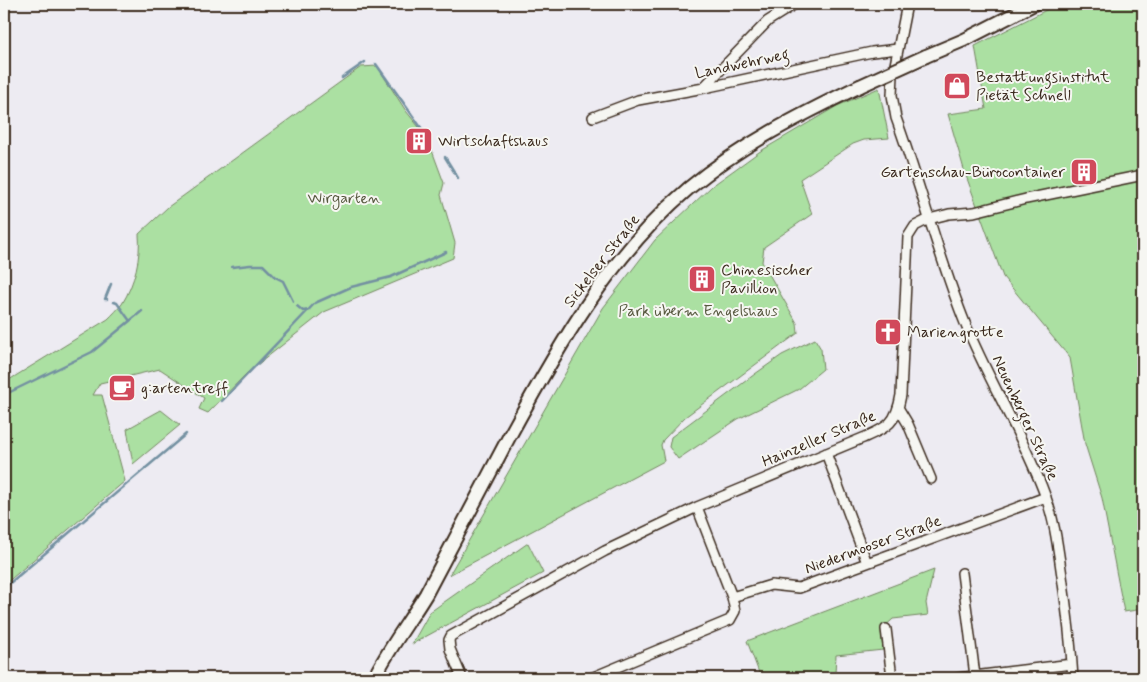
<svg xmlns="http://www.w3.org/2000/svg" width="1147" height="682" viewBox="0 0 1147 682" font-family="Mynerve,sans-serif">
  <style>
    .green { fill: #abe0a2; stroke: #738560 }
    .lines { fill: none; stroke-linecap: round; stroke-linejoin: round }
    .stream { stroke: #7390a1; stroke-width: 2.5 }
    .street-casing { stroke: #3b2a1e; stroke-width: 12 }
    .secondary-casing { stroke: #3b2a1e; stroke-width: 16 }
    .street { stroke: #f6f6f2; stroke-width: 9 }
    .secondary { stroke: #f6f6f2; stroke-width: 12 }
    .secondary-bridge-casing { stroke: #3b2a1e; stroke-width: 16; stroke-linecap: butt }
    .secondary-bridge { stroke: #f6f6f2; stroke-width: 12 }
    .labels { text-anchor: middle; dominant-baseline: central; stroke-width: 4; stroke-linejoin: round; paint-order: stroke }
    .street-label { font-size: 16px; fill: #3b2a1e; stroke: #f6f6f2 }
    .poi-label { font-size: 16px; fill: #3b2a1e; stroke: #f6f6f2; text-anchor: start }
    .park-label { font-size: 16px; fill: #57583f; stroke: #f6f6f2 }
  </style>
  <rect width="100%" height="100%" fill="#edebf2"/>
  <filter id="ink" filterUnits="userSpaceOnUse"><feTurbulence type="fractalNoise" baseFrequency=".02" numOctaves="2"/><feDisplacementMap in="SourceGraphic" scale="10" xChannelSelector="R" yChannelSelector="G"/><feConvolveMatrix kernelMatrix="1 2 1 2 8 2 1 2 1" color-interpolation-filters="sRGB"/></filter>
  <g filter="url(#ink)">
    <!-- green -->
    <path class="green" d="M1058,4H1143V609L1124,612L1102,498L1085,444L1070,358L1003,277L965,173L948,114L986,109L975,46Z
      M377,66L406,111L427,137L444,183L441,195L455,243L453,258L324,312L247,373L208,413L199,409L204,398L160,369L100,383L93,395H102L125,481L4,585V383L108,319C113,314 118,309 122,304C135,283 141,257 139,234L168,207L361,67Z
      M879,88L889,138L864,140L853,144L800,179L812,214L764,247L762,262L797,323L798,333L685,417L663,440L661,445L664,461L449,575L603,308L655,240L712,186L759,152L837,106Z
      M815,339L821,349L823,369L799,389L738,419L678,459L669,447L671,437L755,374L782,355Z
      M161,410L180,425L133,464L127,429Z
      M528,543L543,573L412,644L430,612Z
      M934,570L926,603L928,615L893,619L881,630L883,650L836,655L835,673L814,677V678H761L747,641Z"/>
    <g class="lines">
      <!-- stream -->
      <path class="stream" d="M376,64L427,136
        M342,78L365,62
        M445,157L458,178
        M232,267L250,265H263L275,277L283,281L293,301
        M107,299H105L111,284
        M114,302L117,303L130,321
        M297,306L303,311L309,310
        M4,395L92,352L142,311
        M222,401L315,303L351,287L391,277L446,252
        M4,588L186,434"/>
      <!-- street casing -->
      <g class="street-casing">
        <path id="street" d="M907,4L893,75L892,95L896,118C921,186 938,256 965,323C989,382 1023,435 1045,495C1055,521 1058,549 1062,576C1067,610 1071,644 1073,678
          M704,87L768,21L795,4
          M593,117L638,100L704,88L872,52L898,49
          M899,409L908,424L931,479
          M826,453L867,563
          M962,573L975,676
          M732,597L771,585L799,588L1046,497
          M886,629L892,678
          M462,678L450,649L449,640L451,636L605,551L697,507L863,438C888,427 896,424 901,395L908,237L915,226L929,219L949,214L974,212L1026,199L1143,175
          M591,678L730,620L735,611L732,597L697,507
          M958,678L1072,664"/>
      </g>
      <!-- secondary casing -->
      <g class="secondary-casing">
        <path id="secondary" d="M926,56L964,40L1034,4
          M374,678C389,648 409,622 426,594C453,542 481,490 509,437C558,347 609,256 689,188C741,145 800,115 860,86"/>
      </g>
      <!-- street -->
      <use href="#street" class="street"/>
      <!-- secondary -->
      <use href="#secondary" class="secondary"/>
      <!-- secondary-bridge casing -->
      <g class="secondary-bridge-casing">
        <path id="secondary-bridge" d="M860,86L926,56"/>
      </g>
      <!-- secondary-bridge -->
      <use href="#secondary-bridge" class="secondary-bridge"/>
    </g>
  </g>
  <!-- icons -->
  <defs>
    <g id="shop-square" transform="scale(1.4375)"><rect x="-9" y="-9" width="18" height="18" rx="4" fill="#d1495b" stroke="#f6f6f2"/><path d="M-5-2.5h2.3a2.7 3.5 0 0 1 5.4 0H5L5.5 6h-11ZM-1.5-2.5h3a1.5 2.3 0 0 0-3 0Z" fill="#fff"/></g>
    <g id="building-square" transform="scale(1.4375)"><rect x="-9" y="-9" width="18" height="18" rx="4" fill="#d1495b" stroke="#f6f6f2"/><path d="M-4-6H4V6H1V3H-1V6H-4ZM-2.5-4.3h1.7v1.8h-1.7ZM.8-4.3h1.7v1.8H.8ZM-2.5-1h1.7V.8h-1.7ZM.8-1h1.7V.8H.8Z" fill="#fff"/></g>
    <g id="church-square" transform="scale(1.4375)"><rect x="-9" y="-9" width="18" height="18" rx="4" fill="#d1495b" stroke="#f6f6f2"/><path d="M-1.2-6h2.4v3.5h3.3v2.4h-3.3V6h-2.4V-.1h-3.3v-2.4h3.3Z" fill="#fff"/></g>
    <g id="cafe-square" transform="scale(1.4375)"><rect x="-9" y="-9" width="18" height="18" rx="4" fill="#d1495b" stroke="#f6f6f2"/><path d="M-5.5-4.5H6V0H3Q3 3.5 0 3.5H-2.5Q-5.5 3.5-5.5 0ZM3-3.2v2h1.7v-2ZM-6 4.5H4V6H-6Z" fill="#fff"/></g>
  </defs>
  <g fill-rule="evenodd">
    <use href="#shop-square" x="957" y="86"/>
    <use href="#building-square" x="419" y="141"/>
    <use href="#building-square" x="1084" y="172"/>
    <use href="#building-square" x="702" y="279"/>
    <use href="#church-square" x="888" y="332"/>
    <use href="#cafe-square" x="122" y="388"/>
  </g>
  <g class="labels">
    <!-- street labels -->
    <g class="street-label">
      <text transform="translate(742 64) rotate(-12)">Landwehrweg</text>
      <text transform="translate(602 261) rotate(-52)">Sickelser Straße</text>
      <text transform="translate(1025 418) rotate(65)">Neuenberger Straße</text>
      <text transform="translate(819 439) rotate(-23)">Hainzeller Straße</text>
      <text transform="translate(873 545) rotate(-20)">Niedermooser Straße</text>
    </g>
    <!-- poi labels -->
    <g class="poi-label">
      <text x="976" y="77">Bestattungsinstitut<tspan x="976" dy="18">Pietät Schnell</tspan></text>
      <text x="438" y="141">Wirtschaftshaus</text>
      <text x="1065" y="172" text-anchor="end">Gartenschau-Bürocontainer</text>
      <text x="721" y="270">Chinesischer<tspan x="721" dy="18">Pavillion</tspan></text>
      <text x="907" y="332">Mariengrotte</text>
      <text x="141" y="388">g:artentreff</text>
    </g>
    <!-- park labels -->
    <g class="park-label">
      <text x="344" y="198">Wirgarten</text>
      <text x="698" y="311">Park überm Engelshaus</text>
    </g>
  </g>
  <!-- margin -->
  <rect width="1147" height="682" fill="none" stroke="#f6f6f2" stroke-width="20"/>
  <rect x="10" y="10" width="1127" height="662" fill="none" stroke="#3b2a1e" stroke-width="2" filter="url(#ink)"/>
</svg>
